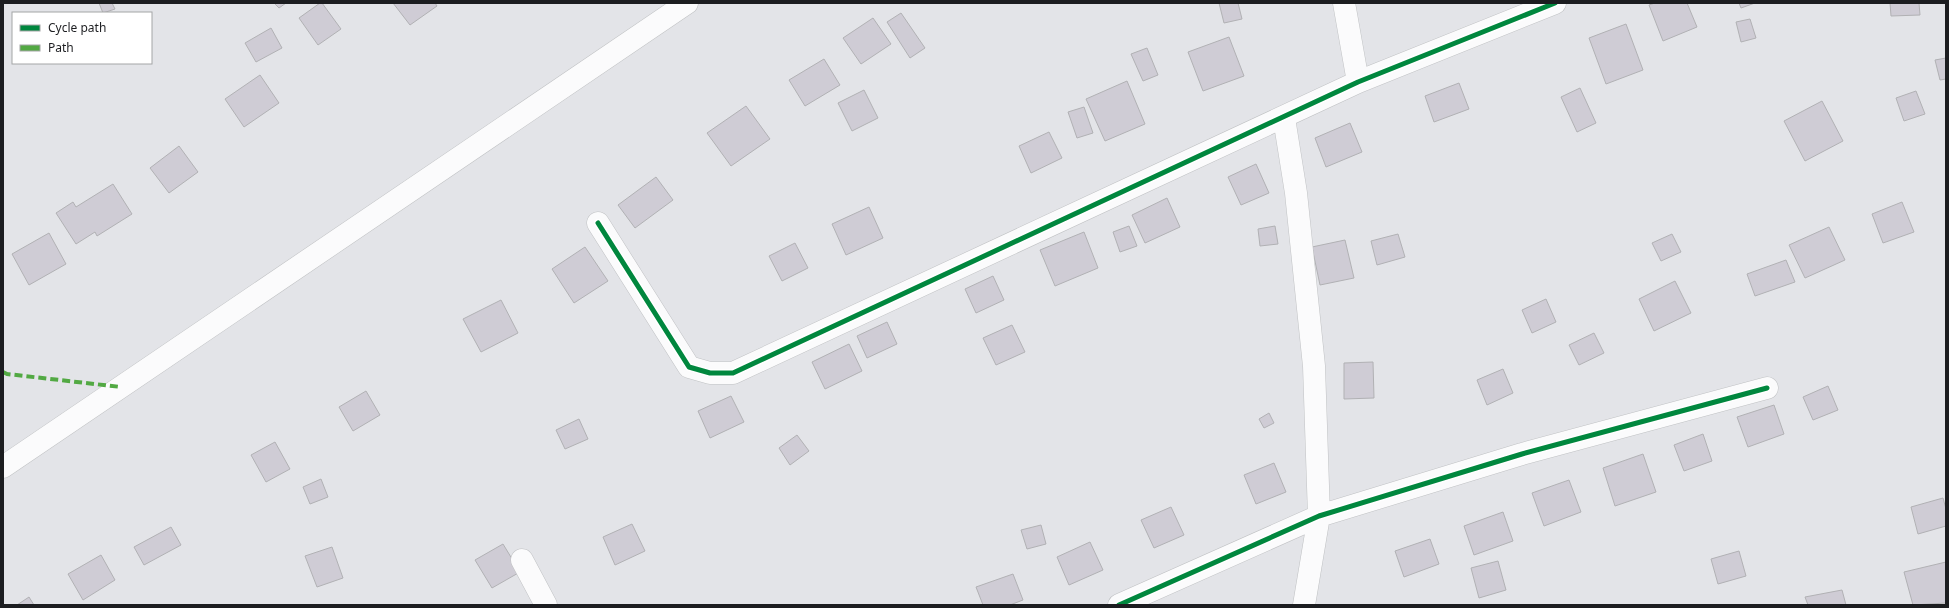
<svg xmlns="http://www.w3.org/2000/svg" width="1949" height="608" viewBox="0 0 1949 608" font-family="'Noto Sans',sans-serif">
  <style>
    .building { fill: #cfccd5; stroke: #b1b1b4 }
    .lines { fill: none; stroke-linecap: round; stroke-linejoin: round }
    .street-casing { stroke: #c0c2c4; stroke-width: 23 }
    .secondary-casing { stroke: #c0c2c4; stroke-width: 23 }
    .street { stroke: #fbfbfc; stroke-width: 22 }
    .secondary { stroke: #fbfbfc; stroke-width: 22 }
    .quiet { stroke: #52a943; stroke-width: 4; stroke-dasharray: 8 4; stroke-linecap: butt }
    .cycleway-casing { stroke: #fff; stroke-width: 8 }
    .cycleway { stroke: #00873e; stroke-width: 5 }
  </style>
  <rect width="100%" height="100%" fill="#e3e4e8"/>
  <!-- building -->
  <path class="building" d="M99,3H112L115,9L103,13Z
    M274,3H286L279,8Z
    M320,3H322L341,29L318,45L299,18Z
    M393,3H435L437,6L410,25Z
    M1219,3H1238L1242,19L1224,23Z
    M1655,3H1687L1697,27L1663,41L1649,5Z
    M1739,3H1755L1741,8Z
    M1890,3H1919L1920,15L1891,16Z
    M901,13L925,48L910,58L887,22Z
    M873,18L891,44L861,64L843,38Z
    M1750,19L1756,38L1741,42L1736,22Z
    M1626,24L1643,70L1606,84L1589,38Z
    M271,28L282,48L256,62L245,43Z
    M1229,37L1244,76L1203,91L1188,52Z
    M1147,48L1158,75L1143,81L1131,54Z
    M1946,58V79L1940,80L1935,60Z
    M824,59L840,85L805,106L789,80Z
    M260,75L279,103L244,127L225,99Z
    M1127,81L1145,124L1105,141L1086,99Z
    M1459,83L1469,109L1434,122L1425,96Z
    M1580,88L1596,123L1577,132L1561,97Z
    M864,90L878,118L852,131L838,103Z
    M1916,91L1925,114L1904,121L1896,98Z
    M1822,101L1843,141L1805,161L1784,121Z
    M746,106L770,139L731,166L707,133Z
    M1084,107L1093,133L1077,138L1068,112Z
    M1350,123L1362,152L1326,167L1315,138Z
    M1049,132L1062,158L1031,173L1019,146Z
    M179,146L198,172L169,193L150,168Z
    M1256,164L1269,193L1241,205L1228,177Z
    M656,177L673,200L635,228L618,205Z
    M113,184L132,214L97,236L95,232L76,244L56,213L73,202L76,207Z
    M1167,198L1180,227L1145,243L1132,215Z
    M1902,202L1914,232L1883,243L1872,214Z
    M869,207L883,238L846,255L832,224Z
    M1129,226L1137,246L1120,252L1113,232Z
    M1275,226L1278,244L1260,246L1258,229Z
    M1829,227L1845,260L1805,278L1789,245Z
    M1084,232L1098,268L1055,286L1040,250Z
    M49,233L66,264L29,285L12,254Z
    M1398,234L1405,257L1377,265L1371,241Z
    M1672,234L1681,252L1661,261L1652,243Z
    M1345,240L1354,278L1320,285L1312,247Z
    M795,243L808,268L782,281L769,256Z
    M585,247L608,281L574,303L552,269Z
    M1786,260L1795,282L1755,296L1747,274Z
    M993,276L1004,300L976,313L965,289Z
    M1675,281L1691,313L1654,331L1639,299Z
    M1546,299L1556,322L1532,333L1522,310Z
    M501,300L518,333L481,352L463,319Z
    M887,322L897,344L867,358L857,336Z
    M1012,325L1025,352L996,365L983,338Z
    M1594,333L1604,353L1579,365L1569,345Z
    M849,344L862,371L825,389L812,362Z
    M1373,362L1374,398L1344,399V363Z
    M1503,369L1513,393L1487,405L1477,380Z
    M1828,386L1838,410L1813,420L1803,397Z
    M366,391L380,415L353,431L339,407Z
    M731,396L744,422L710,438L698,411Z
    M1774,405L1784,434L1748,447L1737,417Z
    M1269,413L1274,423L1264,428L1259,419Z
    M579,419L588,439L565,449L556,430Z
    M1703,434L1712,461L1684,471L1674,445Z
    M797,435L809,451L790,465L779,448Z
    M275,442L290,469L266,482L251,455Z
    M1643,454L1656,492L1615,506L1603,468Z
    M1274,463L1286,492L1256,504L1244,475Z
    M321,479L328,497L310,504L303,487Z
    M1569,480L1581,512L1544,526L1532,493Z
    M1943,498L1946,509V526L1918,534L1911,507Z
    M1171,507L1184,535L1154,548L1141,520Z
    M1503,512L1513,541L1474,555L1464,526Z
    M632,524L645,551L615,565L603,537Z
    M1041,525L1046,544L1027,549L1021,530Z
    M171,527L181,545L144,565L134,547Z
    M1430,539L1439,564L1404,577L1395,551Z
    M1090,542L1103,570L1069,585L1057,557Z
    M503,544L520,572L492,588L475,560Z
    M332,547L343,578L317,587L305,556Z
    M1739,551L1746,576L1718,584L1711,559Z
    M101,555L115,580L83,600L68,574Z
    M1498,561L1506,590L1479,598L1471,568Z
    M1946,562V603L1913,605L1904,572Z
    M1013,574L1023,600L1010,605H983L976,587Z
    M1842,590L1846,605H1808L1805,597Z
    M29,597L34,605H17Z"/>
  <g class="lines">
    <!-- street casing -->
    <g class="street-casing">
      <path id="street" d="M1344,3L1358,82
        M1284,118L1296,193L1314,366L1319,516L1304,605
        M598,223L689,367L710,373H733L1358,82L1555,3
        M522,560L546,605
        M1119,605L1319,516L1522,454L1767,388"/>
    </g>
    <!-- secondary casing -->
    <g class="secondary-casing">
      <path id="secondary" d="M3,467L687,3"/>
    </g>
    <!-- street -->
    <use href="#street" class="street"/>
    <!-- secondary -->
    <use href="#secondary" class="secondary"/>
    <!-- quiet -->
    <path class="quiet" d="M3,372L7,374L121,387"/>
    <!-- cycleway casing -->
    <g class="cycleway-casing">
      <path id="cycleway" d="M598,223L689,367L710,373H733L1358,82L1555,3
        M1119,605L1319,516L1522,454L1767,388"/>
    </g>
    <!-- cycleway -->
    <use href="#cycleway" class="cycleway"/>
  </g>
  <!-- border -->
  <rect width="1949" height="608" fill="none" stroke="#1c1d20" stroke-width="8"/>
  <!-- legend -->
  <rect x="12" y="12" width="140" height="52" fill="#ffffff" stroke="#a4a5a6"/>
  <rect x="20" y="25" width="20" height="6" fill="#00873e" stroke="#a4a5a6"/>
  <text x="48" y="32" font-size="12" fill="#1c1d20">Cycle path</text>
  <rect x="20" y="45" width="20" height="6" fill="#52a943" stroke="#a4a5a6"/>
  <text x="48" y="52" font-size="12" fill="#1c1d20">Path</text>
</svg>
